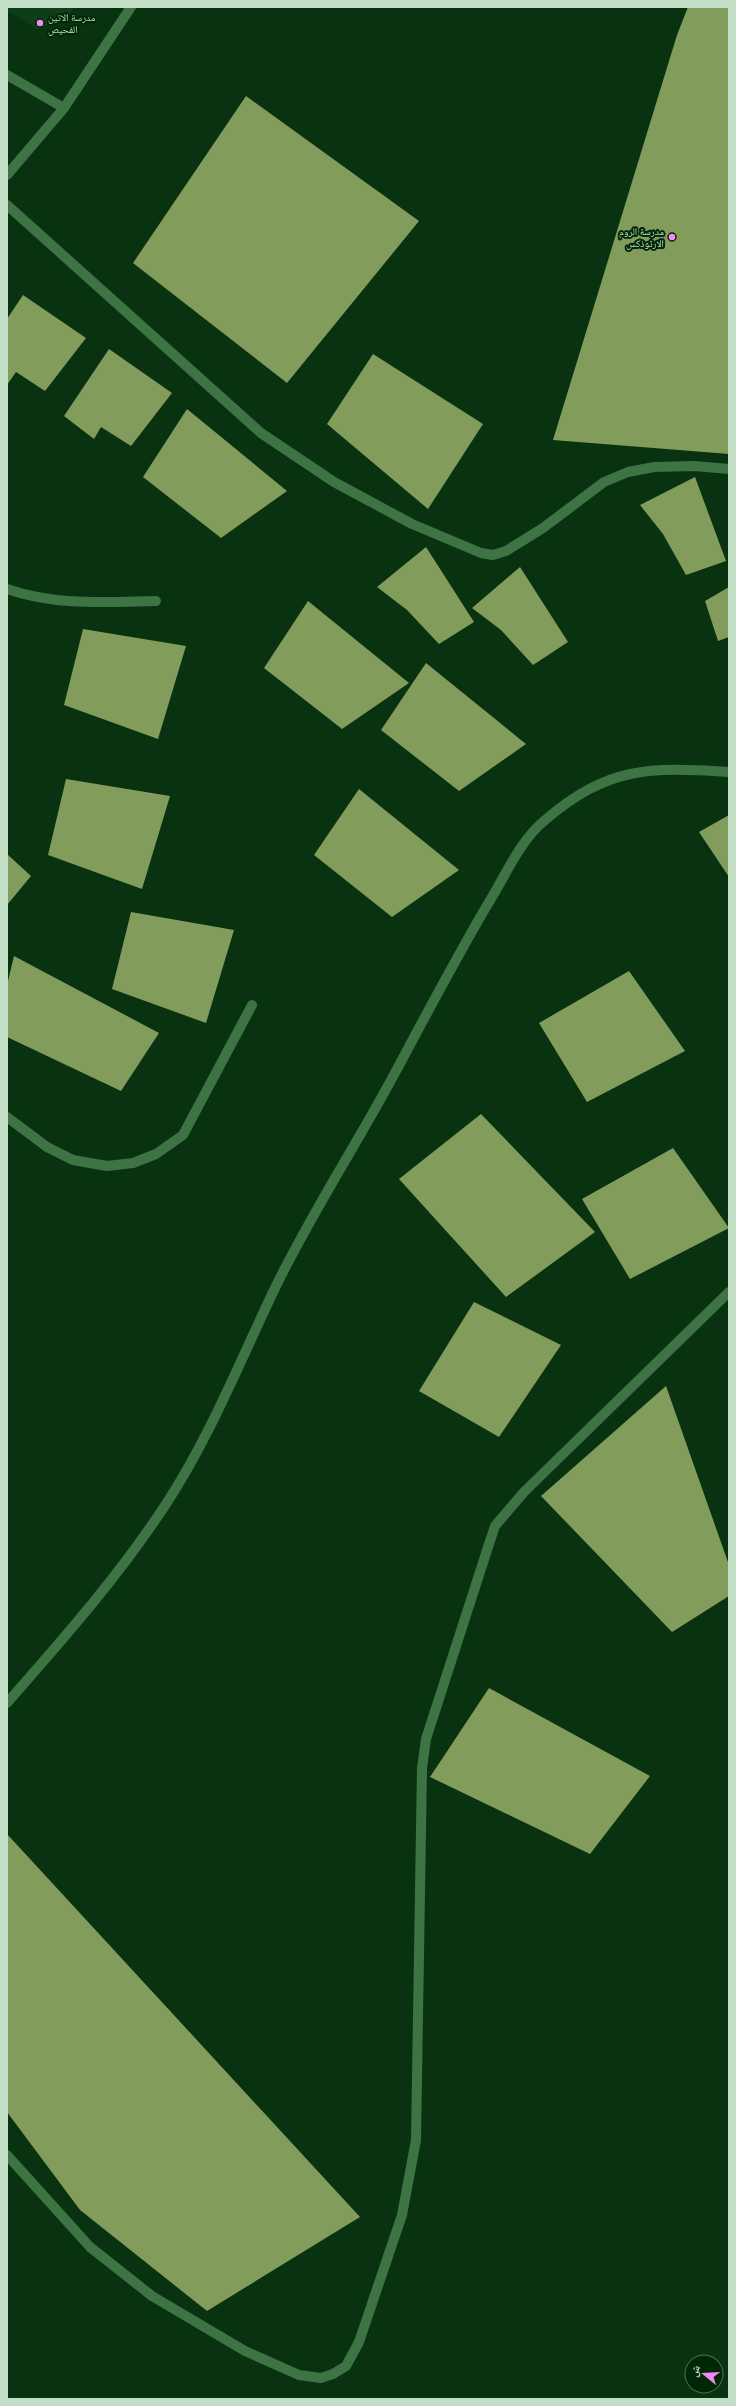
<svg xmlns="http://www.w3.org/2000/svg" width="736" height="2406" viewBox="0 0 736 2406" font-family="'Noto Sans','Noto Naskh Arabic',sans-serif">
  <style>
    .built { fill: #0e3d18 }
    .building { fill: #829c5c }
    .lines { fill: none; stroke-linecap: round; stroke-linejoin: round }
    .street { stroke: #3e7344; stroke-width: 10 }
    .poi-dot { fill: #f28af3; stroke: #002807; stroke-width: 1.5 }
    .labels { text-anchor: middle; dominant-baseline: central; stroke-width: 4; stroke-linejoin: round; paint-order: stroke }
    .poi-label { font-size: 10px; fill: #c2dec4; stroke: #002807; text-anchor: start }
  </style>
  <rect width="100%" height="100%" fill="#093211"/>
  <!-- built -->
  <path class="built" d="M7,7H74L67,18L37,29L7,11Z"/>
  <!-- building -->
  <path class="building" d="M688,7H729V454L553,440L677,35Z
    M246,96L419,221L287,383L133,263Z
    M23,295L86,338L45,391L16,372L7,385V319Z
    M109,349L172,393L131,446L101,427L94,439L64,416Z
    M373,354L483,424L428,509L327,424Z
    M187,409L287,491L221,538L143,477Z
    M695,477L726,561L686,575L663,534L640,505Z
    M426,547L474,622L439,644L407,610L377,587Z
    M520,567L568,642L533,665L501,630L472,608Z
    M729,587V637L718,641L705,601Z
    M308,601L409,683L342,729L264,668Z
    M83,629L186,646L158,739L64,705Z
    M426,663L526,744L459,791L381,730Z
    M66,779L170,796L142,889L48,855Z
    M359,789L459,870L392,917L314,855Z
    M729,815V877L699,832Z
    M7,854L31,876L7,905Z
    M131,912L234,930L206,1023L112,989Z
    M14,956L159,1033L121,1091L7,1037V985Z
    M629,971L685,1051L587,1102L539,1023Z
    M481,1114L595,1232L506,1297L399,1179Z
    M673,1148L729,1228L630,1279L582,1199Z
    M474,1302L561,1345L499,1437L419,1391Z
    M666,1386L729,1565V1596L672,1632L541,1496Z
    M489,1688L650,1776L590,1854L430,1777Z
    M7,1834L360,2217L207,2311L80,2210L7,2112Z"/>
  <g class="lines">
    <!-- street -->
    <path class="street" d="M7,75L64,108
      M7,175L64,108L131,7
      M7,205L261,433L334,482L412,524L481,553L493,555L506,551L543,528L604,482L628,472L654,467L694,466L729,469
      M7,589C56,606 105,602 156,601
      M7,1117L47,1147L73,1160L107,1166L133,1163L156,1154L183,1135L252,1005
      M7,1703C63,1639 119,1576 166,1504C210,1437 240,1361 275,1288C311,1214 357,1144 396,1071C427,1013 458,954 492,897C507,872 521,840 544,821C608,766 649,767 729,772
      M7,2155L90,2247L152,2296L245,2351L299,2375L321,2378L333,2374L346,2366L359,2342L402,2215L416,2140L422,1768L426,1739L489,1544L495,1526L524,1492L729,1292"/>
  </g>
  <!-- markers -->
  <g class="poi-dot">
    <circle cx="40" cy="23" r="4"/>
    <circle cx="672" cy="237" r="4"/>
  </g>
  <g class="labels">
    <!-- poi labels -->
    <g class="poi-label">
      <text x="48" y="17">مدرسة الاتين<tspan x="48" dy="12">الفحيص</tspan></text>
      <text x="664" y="231" text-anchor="end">مدرسة الروم<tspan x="664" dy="12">الارثوذكس</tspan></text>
    </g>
  </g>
  <!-- border -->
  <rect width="736" height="2406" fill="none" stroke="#c2dec4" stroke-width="16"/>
  <!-- north arrow -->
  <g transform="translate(704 2374) rotate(288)"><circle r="19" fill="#002807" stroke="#4e7153"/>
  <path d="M0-3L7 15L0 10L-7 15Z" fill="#f28af3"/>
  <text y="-6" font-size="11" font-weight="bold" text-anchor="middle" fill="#c2dec4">ش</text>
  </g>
</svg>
